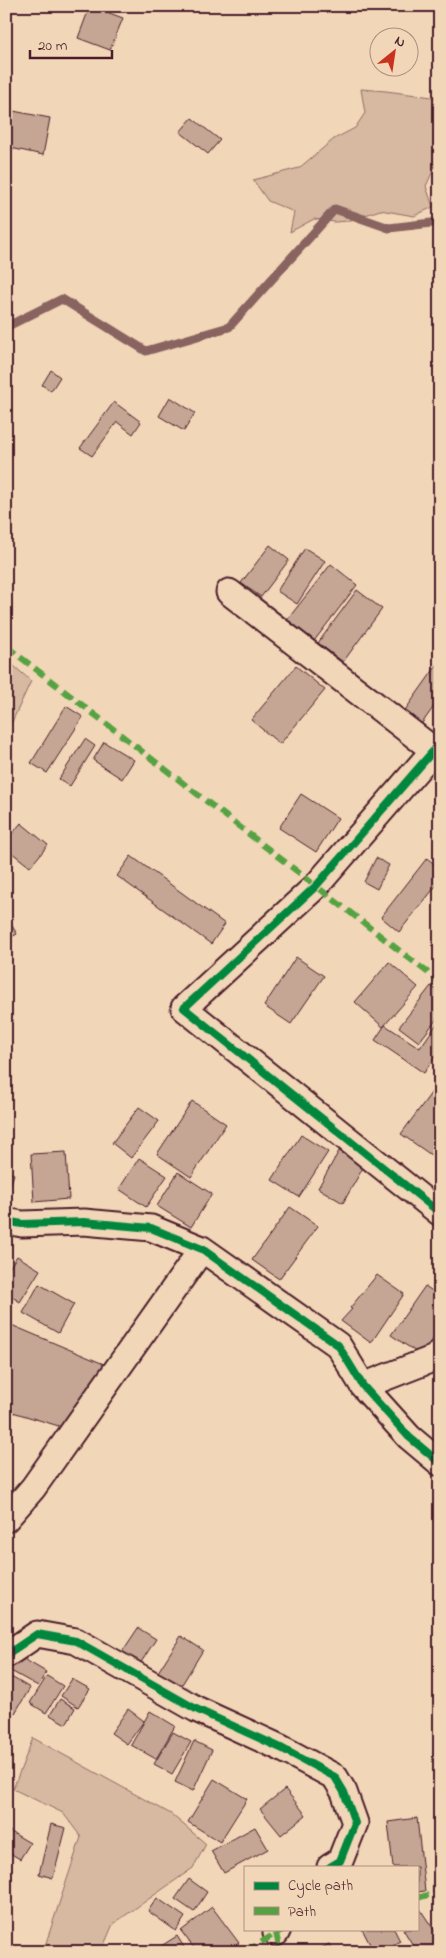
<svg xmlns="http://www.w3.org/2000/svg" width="446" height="1958" viewBox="0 0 446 1958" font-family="'Indie Flower',sans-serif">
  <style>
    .green { fill: #d7b8a0; stroke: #906c66 }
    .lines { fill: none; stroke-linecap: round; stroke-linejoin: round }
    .stream { stroke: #88635f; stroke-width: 9 }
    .building { fill: #c5a593; stroke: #4a1f2b }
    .street-casing { stroke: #4a1f2b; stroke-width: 29 }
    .street { stroke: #f2d6b8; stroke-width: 25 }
    .quiet { stroke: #56a243; stroke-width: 6; stroke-dasharray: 12 6; stroke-linecap: butt }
    .cycleway-casing { stroke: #f2d6b8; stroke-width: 11 }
    .cycleway { stroke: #00873e; stroke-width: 8 }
  </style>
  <rect width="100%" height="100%" fill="#f2d6b8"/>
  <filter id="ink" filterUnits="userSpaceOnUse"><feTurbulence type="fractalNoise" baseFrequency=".02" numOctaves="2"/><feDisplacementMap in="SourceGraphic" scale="10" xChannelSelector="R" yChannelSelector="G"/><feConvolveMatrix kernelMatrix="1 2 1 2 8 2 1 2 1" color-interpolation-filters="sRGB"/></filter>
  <g filter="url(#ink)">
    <!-- green -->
    <path class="green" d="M361,89L386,91L440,98V153L437,162L426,186L433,207L414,216L380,210L348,221L335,222L314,219L290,232L294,212L268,201L253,180L299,168L334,139L355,128L365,113Z
      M6,659L31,681L12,722L6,731Z
      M33,1738L171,1814L206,1844L193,1868L113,1924L101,1952H43L81,1837L63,1813L13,1789Z"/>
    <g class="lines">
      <!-- stream -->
      <path class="stream" d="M6,327L62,299L146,351L229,327L335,209L389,228L440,222"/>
    </g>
    <!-- building -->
    <path class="building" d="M90,6L123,18L110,50L78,38Z
      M8,110L50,118L43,155L6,147V120Z
      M192,118L220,140L208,154L180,132Z
      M51,370L60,377L51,391L42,385Z
      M170,397L195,413L184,431L159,416Z
      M114,402L141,422L133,434L117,422L92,456L80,448Z
      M270,545L289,560L261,597L241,583Z
      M305,548L325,561L297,604L277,591Z
      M331,564L357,585L314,641L287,620Z
      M357,590L382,609L343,662L318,643Z
      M440,661V698L420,726L403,713Z
      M296,666L325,690L280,744L251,720Z
      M66,706L83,717L47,773L31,763Z
      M85,739L95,746L70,786L59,779Z
      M104,742L134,760L122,779L93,760Z
      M301,794L338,818L316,852L279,828Z
      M21,823L48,845L30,867L6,848V841Z
      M131,856L225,924L211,944L117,876Z
      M376,858L389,865L377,889L364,882Z
      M427,858L440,869V881L399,932L381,917Z
      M6,916L17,934L6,940Z
      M296,957L324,976L291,1024L264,1006Z
      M389,962L418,987L383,1027L355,1002Z
      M431,986L440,993V1015L419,1042L399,1027Z
      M440,1019V1049L424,1073L375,1040L385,1025L420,1048Z
      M440,1081V1143L431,1155L401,1134Z
      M192,1101L226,1124L191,1177L157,1154Z
      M139,1107L159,1121L131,1158L112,1143Z
      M301,1135L328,1152L299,1197L272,1180Z
      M339,1151L364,1166L343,1203L318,1188Z
      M66,1152L69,1199L34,1202L31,1154Z
      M139,1158L167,1176L146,1207L119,1189Z
      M6,1171L14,1174L6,1200Z
      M178,1172L212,1194L191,1227L157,1206Z
      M290,1207L318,1226L279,1279L252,1260Z
      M17,1256L40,1270L20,1302L6,1293V1273Z
      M377,1275L404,1294L371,1343L341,1321L352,1309L350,1308Z
      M39,1284L74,1304L58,1333L23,1313Z
      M425,1286L440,1296V1331L422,1356L391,1335Z
      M9,1324L106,1365L62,1427L6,1410V1327Z
      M138,1628L156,1639L138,1667L120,1655Z
      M181,1636L203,1650L181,1686L158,1672Z
      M17,1655L46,1672L38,1686L9,1670Z
      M6,1674L30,1688L15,1713L6,1708Z
      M47,1676L63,1686L46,1713L30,1703Z
      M72,1679L90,1689L78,1707L61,1696Z
      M60,1699L75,1708L66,1724L50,1715Z
      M128,1709L144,1721L127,1744L111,1733Z
      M150,1711L175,1726L156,1759L131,1745Z
      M173,1732L191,1742L172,1774L154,1764Z
      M194,1741L212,1750L193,1791L175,1782Z
      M214,1779L247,1799L220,1842L188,1822Z
      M285,1789L306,1815L281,1835L260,1809Z
      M417,1818L425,1891L417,1892V1867H393L388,1822Z
      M51,1824L66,1828L53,1878L39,1874Z
      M255,1827L268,1849L224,1873L211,1851Z
      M6,1829L30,1843L20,1859L6,1851Z
      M189,1879L207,1892L194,1912L175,1899Z
      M157,1898L185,1917L176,1931L148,1911Z
      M212,1907L239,1943L227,1952H197L181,1931Z
      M420,1909L440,1939V1950L437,1952H417L403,1929H417V1911Z
      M362,1929H394L400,1941L380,1952H374Z
      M177,1936L187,1952H160L158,1948Z
      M329,1944L334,1952H314Z"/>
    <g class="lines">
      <!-- street casing -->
      <g class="street-casing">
        <path id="street" d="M229,592L440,755
          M434,750L316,886L184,1008L440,1213
          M6,1221L22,1224L84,1222L151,1228L202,1249L338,1345L363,1386L409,1437L440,1463
          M363,1386L435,1358L440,1352
          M6,1519L33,1488L202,1249
          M6,1655L37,1634L76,1641L196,1709L281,1748L335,1777L344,1792L355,1823L340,1861L330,1867
          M276,1933L278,1929"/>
      </g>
      <!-- street -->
      <use href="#street" class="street"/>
      <!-- quiet -->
      <path class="quiet" d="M6,646L440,982
        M417,1898L435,1893L440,1825
        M276,1933L280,1952
        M246,1952L276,1933L285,1929"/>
      <!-- cycleway casing -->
      <g class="cycleway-casing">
        <path id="cycleway" d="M434,750L316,886L184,1008L440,1213
          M6,1221L22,1224L84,1222L151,1228L202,1249L338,1345L363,1386L409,1437L440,1463
          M6,1655L37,1634L76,1641L196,1709L281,1748L335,1777L344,1792L355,1823L340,1861L330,1867"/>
      </g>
      <!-- cycleway -->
      <use href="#cycleway" class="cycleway"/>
    </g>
  </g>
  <!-- margin -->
  <rect width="446" height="1958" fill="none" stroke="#f2d6b8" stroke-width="25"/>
  <rect x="12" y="12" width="421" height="1933" fill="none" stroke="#4a1f2b" stroke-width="2" filter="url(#ink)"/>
  <!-- legend -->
  <rect x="244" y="1866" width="175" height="65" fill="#f2d6b8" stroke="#af8d80"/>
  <rect x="254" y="1882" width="25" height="8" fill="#00873e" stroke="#af8d80"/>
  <text x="288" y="1890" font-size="15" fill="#4a1f2b">Cycle path</text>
  <rect x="254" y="1907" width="25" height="8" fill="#56a243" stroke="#af8d80"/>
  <text x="288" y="1916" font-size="15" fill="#4a1f2b">Path</text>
  <!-- north arrow -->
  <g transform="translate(394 52) rotate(30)"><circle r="24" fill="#f2d6b8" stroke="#af8d80"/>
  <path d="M0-4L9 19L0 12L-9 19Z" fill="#c8321e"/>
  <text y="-8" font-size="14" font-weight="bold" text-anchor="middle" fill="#4a1f2b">N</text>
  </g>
  <!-- scale -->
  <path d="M30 50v8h82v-8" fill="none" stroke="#4a1f2b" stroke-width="2.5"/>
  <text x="38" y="50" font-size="15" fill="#4a1f2b" stroke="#f2d6b8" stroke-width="4" paint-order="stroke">20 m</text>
</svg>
